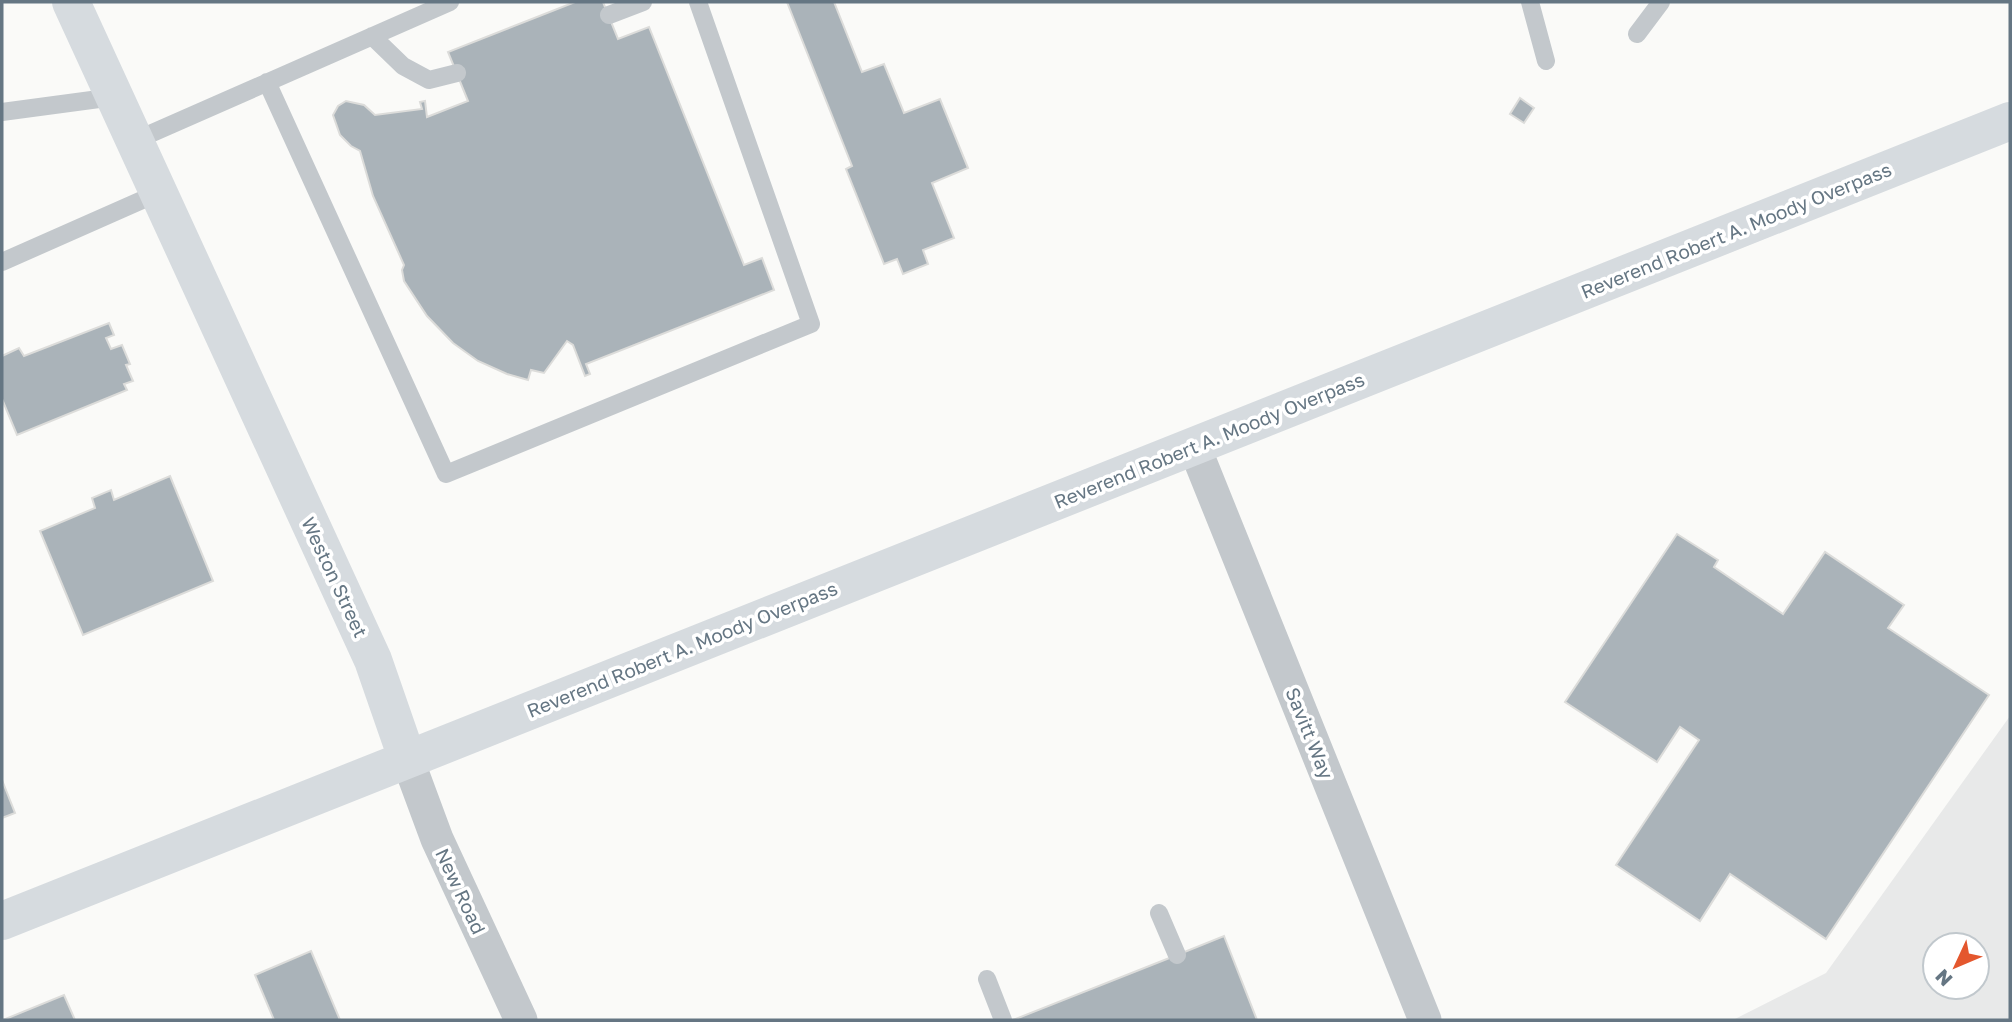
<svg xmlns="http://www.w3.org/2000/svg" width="2012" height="1022" viewBox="0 0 2012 1022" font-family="'Golos Text',sans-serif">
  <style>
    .built { fill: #e8e9e9; fill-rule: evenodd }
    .building { fill: #aab3b9; stroke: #dcdcda; stroke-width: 2 }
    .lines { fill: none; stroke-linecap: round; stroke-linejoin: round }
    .lane { stroke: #c3c8cc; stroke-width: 18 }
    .street { stroke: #c3c8cc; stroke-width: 33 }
    .secondary { stroke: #d6dbdf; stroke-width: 38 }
    .labels { text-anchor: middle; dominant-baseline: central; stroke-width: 7; stroke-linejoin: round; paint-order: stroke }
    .street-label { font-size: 19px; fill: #657683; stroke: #fff }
  </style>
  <rect width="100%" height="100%" fill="#fafaf8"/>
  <!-- built -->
  <path class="built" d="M2010,716V1020H1733L1826,973ZM1935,945H1977V987H1935Z"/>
  <!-- building -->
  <path class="building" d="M575,2H603L618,39L649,27L744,265L762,258L774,290L586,364L590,374L585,376L573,345L567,341L544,373L531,370L528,380L507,374L478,361L453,343L427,316L404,281L402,270L404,265L373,196L360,151L351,146L340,135L333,115L338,106L346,101L364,105L375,115L422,109L420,102L425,101L427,117L468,101L448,52Z
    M787,2H834L862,72L884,64L904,113L940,99L968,168L932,183L954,238L923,250L928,264L903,274L897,259L884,264L846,169L852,166Z
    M1520,98L1534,108L1524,123L1510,114Z
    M109,323L114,335L106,338L111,349L122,345L130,364L126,365L133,381L124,384L127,390L17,435L2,399V356L19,348L24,356Z
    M170,476L213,581L83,635L40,531L95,508L92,498L111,490L114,500Z
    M1677,534L1718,560L1714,567L1783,614L1825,552L1904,605L1888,628L1989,695L1826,939L1730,874L1700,921L1616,865L1699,740L1680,727L1657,762L1565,702Z
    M2,780L15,813L2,818Z
    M1224,936L1257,1020H1013L1177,955Z
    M311,951L340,1020H274L255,975Z
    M64,995L75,1020H3Z"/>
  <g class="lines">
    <!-- lane -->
    <path class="lane" d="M1530,2L1546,61
      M609,15L643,2
      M1637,34L1661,2
      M372,36L403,66L429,80L457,73
      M267,82L446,474L811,324L698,2
      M2,112L114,97
      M134,141L450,2
      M2,262L158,193
      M1159,913L1177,955
      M987,979L1003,1020"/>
    <!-- street -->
    <path class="street" d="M1194,446L1425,1020
      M407,758L437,839L521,1020"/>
    <!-- secondary -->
    <path class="secondary" d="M71,2L373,660L407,758
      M2,921L2010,121"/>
  </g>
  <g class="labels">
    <!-- street labels -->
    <g class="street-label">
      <text transform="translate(1736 230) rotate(-22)">Reverend Robert A. Moody Overpass</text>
      <text transform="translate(1209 440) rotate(-22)">Reverend Robert A. Moody Overpass</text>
      <text transform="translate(335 577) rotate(65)">Weston Street</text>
      <text transform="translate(682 649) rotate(-22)">Reverend Robert A. Moody Overpass</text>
      <text transform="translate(1310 733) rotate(68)">Savitt Way</text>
      <text transform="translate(461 891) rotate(65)">New Road</text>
    </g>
  </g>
  <!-- border -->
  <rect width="2012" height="1022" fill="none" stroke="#657683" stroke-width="7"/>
  <!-- north arrow -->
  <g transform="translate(1956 966) rotate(226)"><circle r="33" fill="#ffffff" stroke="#c1c8cd" stroke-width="2"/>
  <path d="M0-5L12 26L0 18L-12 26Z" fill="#e4572e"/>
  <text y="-10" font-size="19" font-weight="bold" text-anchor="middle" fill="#657683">N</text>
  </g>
</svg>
